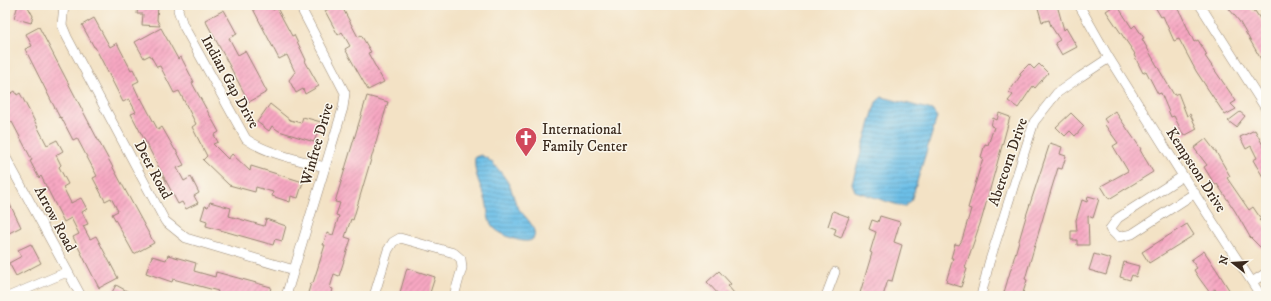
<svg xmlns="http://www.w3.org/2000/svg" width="1271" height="301" viewBox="0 0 1271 301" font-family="'IM FELL DW Pica',serif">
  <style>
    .water { fill: url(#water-rules); stroke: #547483 }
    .building { fill: url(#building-hatch) }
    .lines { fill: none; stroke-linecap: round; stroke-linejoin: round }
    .minor-casing { stroke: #978672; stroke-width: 10 }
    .minor { stroke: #fff; stroke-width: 9 }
    .labels { text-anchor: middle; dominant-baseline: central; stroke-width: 3; stroke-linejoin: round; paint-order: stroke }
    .street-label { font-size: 15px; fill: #3b2a1e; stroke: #fbf7ec }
    .poi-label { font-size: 15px; fill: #3b2a1e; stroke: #fbf7ec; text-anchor: start }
  </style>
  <defs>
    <pattern id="water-rules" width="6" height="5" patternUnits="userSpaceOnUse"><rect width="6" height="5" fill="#6cbfe8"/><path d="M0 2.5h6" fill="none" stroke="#5a9bbb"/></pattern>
    <pattern id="building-hatch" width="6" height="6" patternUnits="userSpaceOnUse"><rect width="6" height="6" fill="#f7a7c2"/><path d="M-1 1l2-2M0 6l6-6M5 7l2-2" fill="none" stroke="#c9889d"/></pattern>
  </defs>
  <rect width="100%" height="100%" fill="#fbf7ec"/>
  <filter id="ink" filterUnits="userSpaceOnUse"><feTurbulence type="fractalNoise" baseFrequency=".025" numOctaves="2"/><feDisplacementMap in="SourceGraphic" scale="8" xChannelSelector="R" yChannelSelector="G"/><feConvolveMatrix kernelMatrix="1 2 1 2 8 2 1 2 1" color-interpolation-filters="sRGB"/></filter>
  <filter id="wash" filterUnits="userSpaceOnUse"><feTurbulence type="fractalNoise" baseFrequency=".012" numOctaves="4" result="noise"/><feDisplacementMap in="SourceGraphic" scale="16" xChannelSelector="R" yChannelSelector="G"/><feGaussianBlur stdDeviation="0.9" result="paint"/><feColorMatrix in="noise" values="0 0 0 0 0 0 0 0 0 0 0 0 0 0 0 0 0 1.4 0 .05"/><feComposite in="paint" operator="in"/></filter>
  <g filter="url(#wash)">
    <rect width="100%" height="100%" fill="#f3e2c5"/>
    <!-- water -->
    <path class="water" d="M882,97L932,110L937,117L911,201L904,207L855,191L852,183L876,102Z
      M481,155C484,157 487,158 489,160C495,164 509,182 511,189C513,194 514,199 516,204C520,213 532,221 534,231C539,252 499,235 493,227C486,218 489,211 486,201C481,185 473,174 475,157Z"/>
    <g id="blocks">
      <!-- building -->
      <path class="building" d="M18,5H27L33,16L31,23L14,18Z
        M138,5H158L157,20L160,26L142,25L143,14H137Z
        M251,5H272L273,10L277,8L292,36L294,35L306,60L305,61L319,86L305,94L303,89L296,93L289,80L295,72L287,55L279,59Z
        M336,5H341L358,37L361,35L371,52L368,53L384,82L368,90L345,49L350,46L342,32L338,35L325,11Z
        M1050,5H1057L1064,30L1066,28L1077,47L1062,55L1055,43L1060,40L1051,26L1049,20L1042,22L1038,8Z
        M1115,5H1117L1132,28L1135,25L1144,38L1142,39L1160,71L1174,95L1178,93L1187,116L1190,114L1197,129L1184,136L1174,116L1171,117L1161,93L1158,94L1146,71L1143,73L1134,55L1135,54L1106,11Z
        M1154,5H1175L1181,14L1194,42L1198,40L1207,55L1205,56L1236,101L1231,104L1236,109L1225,115L1196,71L1179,39L1174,41L1163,16L1161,17Z
        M1226,5H1248L1253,12L1255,11L1266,28L1262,30L1266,38V68L1239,21Z
        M224,10L237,34L229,38L238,55L245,51L267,92L249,102L205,20Z
        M94,18L110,47L117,43L131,70L133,69L139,81L133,84L140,99L141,98L158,130L162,127L175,150H176L184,165L177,168L184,181L191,177L199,193L194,196L198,203L186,209L182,202L178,204L131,114L136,112L129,99L123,102L95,47H94L82,25Z
        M39,27L98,140L154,243L134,254L112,214L118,211L111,198L105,201L93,178L97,176L77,138L73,140L61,117L60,118L25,49L32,46L26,34Z
        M161,28L178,59L181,57L194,82L192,83L219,132L214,135L218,142L213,144L228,159L232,154L250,171L251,166L303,182L298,198L291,196L290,202L272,196L273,192L256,187L255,192L229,185L203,160L207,156L192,127L196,124L179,91L174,93L160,66L157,67L150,55L144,58L135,42Z
        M1029,64L1034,69L1039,64L1048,73L1035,88L1033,86L1018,108L1008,101L1013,95L1009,92L1021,75L1019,74Z
        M15,91L17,95L20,93L47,145L57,140L63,151L56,155L61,165L59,167L68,184L63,187L71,203L81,198L87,209L82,212L88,224L83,226L90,239L96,236L118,278L99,288L73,237L79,234L71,218L64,222L41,176L39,178L30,161L32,160L12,122L10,123L5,113V97Z
        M367,96L388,102L353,220L351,219L345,237L351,239L339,276L334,274L330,288L333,289L331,296H307L311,283H313L325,245H323L327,233L333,235L339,216L336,215L340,203L335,202Z
        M270,104L290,120L301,123L303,117L321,122L314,142L279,131L272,126L269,131L257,122Z
        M1115,111L1141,149L1140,150L1153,172L1109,199L1101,186L1128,171L1113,146L1118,143L1105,125L1107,123L1104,119Z
        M1240,112L1245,116L1236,127L1228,121Z
        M999,113L1010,117L982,218L965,268L967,269L961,287L946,282L953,258H951L955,244L959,245L962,240L971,209L968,208L983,158L981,157L985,144L988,145L994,127L991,126L993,118L997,120Z
        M1071,113L1084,126L1075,136L1070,131L1065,136L1056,127Z
        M1255,130L1266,151V182L1253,160L1257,158L1251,146L1246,149L1240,137Z
        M1206,139L1216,152L1230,176L1227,178L1249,210L1253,207L1261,219L1259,220L1266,227V253L1250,237L1235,211L1217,184L1215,185L1204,167L1207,165L1194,148Z
        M1050,143L1062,147L1060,154L1066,156L1062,169L1058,168L1052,187L1025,279L1027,280L1022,296H1003L1027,213Z
        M5,194L21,227L5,235Z
        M1088,196L1099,199L1093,218L1088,216L1089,245H1077V240H1071V231H1077L1076,220L1082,200L1087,202Z
        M210,202L231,208L229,216L264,226L266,219L286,226L282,241L275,239L273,245L206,226L207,221L201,219L205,206L208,207Z
        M833,211L849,217L841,238L834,235L836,229L828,226Z
        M880,216L900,222L894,242L902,245L892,281L888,280L883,296H869L860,293L872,253L870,252L876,232L869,229L872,220L878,222Z
        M1187,224L1194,235L1149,263L1142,252Z
        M31,244L41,263L16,276L9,263L22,256L18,250Z
        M1204,251L1218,272L1233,296H1220L1215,289L1210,293L1199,278L1194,270L1197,268L1191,260Z
        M1094,254L1111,259L1106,275L1089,270Z
        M168,255L196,263L194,271L215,277L216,272L271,287L269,296H223L217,294L218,291L173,279L172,282L146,273L152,256L166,260Z
        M1124,262L1139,266L1136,277L1132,275L1130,280L1120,277Z
        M407,268L435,277L429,296H399Z
        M719,271L731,284L728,286L734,293L730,296H720L707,282Z
        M116,285L136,296H110Z"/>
    </g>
  </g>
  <g filter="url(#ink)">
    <use href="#blocks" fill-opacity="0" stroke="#978672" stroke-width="1"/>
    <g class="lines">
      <!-- minor casing -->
      <g class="minor-casing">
        <path id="minor" d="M64,5L62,25L67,37L165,221L186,238L294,270
          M179,5L178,10L183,25L246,139C267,154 300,160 325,167
          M1079,5L1109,58L1183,176L1261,296
          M1200,5L1266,109
          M5,156L81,296
          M1183,176L1118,218L1110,229L1118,237L1132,234L1195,193
          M1252,282L1266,273
          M10,296L67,272
          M286,296L343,108L345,93L302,10V5
          M374,296L388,250L393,242L400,238L454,253L461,259L462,268L454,296
          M826,296L835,272
          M981,296L989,263L1034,122L1057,93L1080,77L1109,58"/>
      </g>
      <!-- minor -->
      <use href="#minor" class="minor"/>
    </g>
  </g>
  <!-- icons -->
  <defs>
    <g id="church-pin" transform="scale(1.15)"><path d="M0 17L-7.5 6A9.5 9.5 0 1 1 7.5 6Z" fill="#d1495b" stroke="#fbf7ec"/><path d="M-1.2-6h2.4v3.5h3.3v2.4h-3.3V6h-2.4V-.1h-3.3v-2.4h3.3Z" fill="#fff"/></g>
  </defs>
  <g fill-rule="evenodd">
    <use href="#church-pin" x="526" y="138"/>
  </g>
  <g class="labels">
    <!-- street labels -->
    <g class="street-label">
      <text transform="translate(230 82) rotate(61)">Indian Gap Drive</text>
      <text transform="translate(317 144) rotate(-74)">Winfree Drive</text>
      <text transform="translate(1008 162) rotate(-71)">Abercorn Drive</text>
      <text transform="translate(153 170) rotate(62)">Deer Road</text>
      <text transform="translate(1196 170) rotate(57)">Kempston Drive</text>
      <text transform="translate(55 219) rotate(62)">Arrow Road</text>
    </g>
    <!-- poi labels -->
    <g class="poi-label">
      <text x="542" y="129">International<tspan x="542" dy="17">Family Center</tspan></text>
    </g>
  </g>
  <!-- margin -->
  <rect width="1271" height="301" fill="none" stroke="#fbf7ec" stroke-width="20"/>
  <!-- north arrow -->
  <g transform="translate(1233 263) rotate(287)" stroke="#fbf7ec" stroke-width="3" paint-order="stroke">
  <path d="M0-3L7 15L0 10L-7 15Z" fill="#3b2a1e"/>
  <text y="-6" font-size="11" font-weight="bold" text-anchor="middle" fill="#3b2a1e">N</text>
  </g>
</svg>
